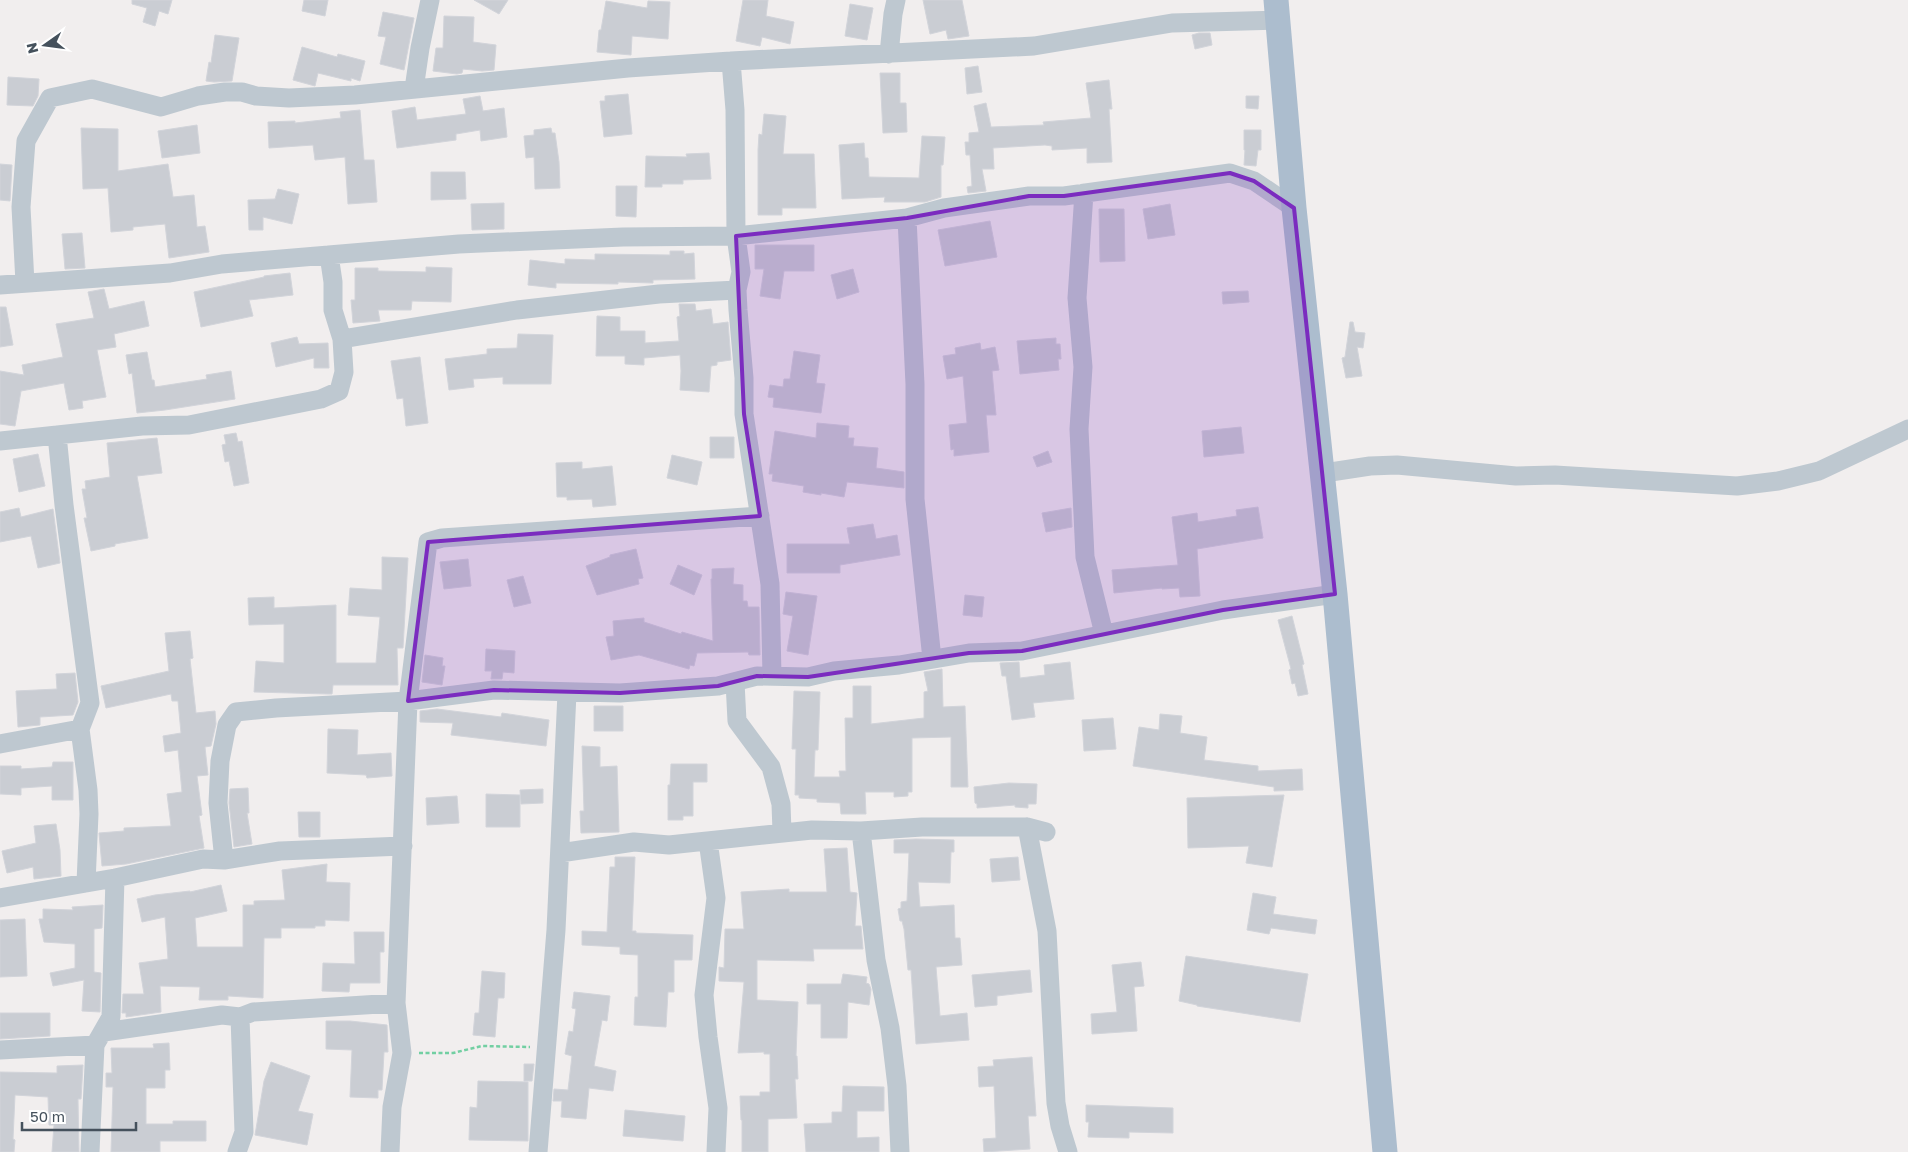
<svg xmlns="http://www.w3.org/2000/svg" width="1908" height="1152" viewBox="0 0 1908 1152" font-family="'Golos Text',sans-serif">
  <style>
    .building { fill: #cacdd3; stroke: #d2d4da }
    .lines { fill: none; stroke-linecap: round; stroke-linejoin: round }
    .path { stroke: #72cfa2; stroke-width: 2.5; stroke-dasharray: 4 2.5; stroke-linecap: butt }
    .minor { stroke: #bec8d0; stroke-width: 19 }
    .major { stroke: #acbdce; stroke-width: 25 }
    .marked { fill: #7b2cbf; fill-opacity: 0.2; stroke: #7b2cbf; stroke-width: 4; stroke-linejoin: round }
  </style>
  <rect width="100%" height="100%" fill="#f1eeee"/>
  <!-- building -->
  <path class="building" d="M132,0H172L168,14L159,11L155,26L143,22L147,8L132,4Z
    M304,0H328L325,16L302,11Z
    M474,0H508L499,14Z
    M743,0H768L766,16L794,22L790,44L762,37L760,46L736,41Z
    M923,0H962L969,36L948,39L946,30L930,34Z
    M606,1L647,8L648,1L670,2L668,39L632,36L631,55L597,52L599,30H601Z
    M850,4L873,8L867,40L845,36Z
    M383,12L414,18L404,70L380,64L386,37L378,36Z
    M444,16L474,17L473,42L496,45L494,70L482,71L463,69L462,73L457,74L433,71L436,48H443Z
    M1199,33H1210L1212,45L1195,49L1192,35Z
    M215,35L239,38L232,81L214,82L206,81L209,62L211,63Z
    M302,47L337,57L338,54L365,61L360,81L351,78V81L318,73L315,86L293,80Z
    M978,66L982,92L967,94L965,68Z
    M880,73H900V103H906L907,132L883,133Z
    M8,77L39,79L38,96L33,106L7,105Z
    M1109,80L1112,109H1109L1112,162L1087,163V148L1052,150V146L1045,145L993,148L994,169H982L986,191L968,193L967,187L972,186L970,155H966L965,142H969V133L979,132L974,106L986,103L991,127L1044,125L1043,122L1091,118L1086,83Z
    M628,94L632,134L604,137L600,101H605V96Z
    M480,96L483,111L504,108L507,137L481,141L480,130L456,134V140L397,148L392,111L415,107L417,120L466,114L463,99Z
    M1246,96H1259L1258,109L1246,108Z
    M360,110L364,160H374L377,202L348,204L345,157L315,160L313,145L269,148L268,122L295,121V123L341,118L340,112Z
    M764,114L786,116L783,154H814L816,208H782V215H758V150L759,134L762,135Z
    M197,125L200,153L162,158L158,131Z
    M81,128L118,129V171L168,164L173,197L194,195L197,227L205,226L209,252L169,258L165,224L133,227V230L111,232L108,188L83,189Z
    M551,128L552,133H555L559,162L560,188L535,189L534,157L526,158L524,136L534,135V130Z
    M1244,130H1261V150H1258L1256,166L1244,165L1245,150H1244Z
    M922,136L945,137L943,165H941V197L925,202H884L885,197L842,199L839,145L864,143L865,158H868L869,177L919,178Z
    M709,153L711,179L683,180V184H662V187H645L646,156L687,157L686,154Z
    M0,164L12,165L10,201L0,200Z
    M431,172H465L466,199L431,200Z
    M616,186H637L636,217L616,216Z
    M278,189L299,194L292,224L263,217V230H249L248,200L275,199Z
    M504,203V229L472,230L471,204Z
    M1170,204L1175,235L1148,239L1143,209Z
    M1099,209H1124L1125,261L1100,262Z
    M990,221L997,257L945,266L938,230Z
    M82,233L85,268L65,269L62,234Z
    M755,245H814V271H784L780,299L760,296L764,269H755Z
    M670,251H684V254L694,253L695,279L653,280V283L618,282V284L556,283V288L528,285L530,260L565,264V259L595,260V254L670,255Z
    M426,267L452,268L451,302L412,301L411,310H378L380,321L353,323L351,300H355V268H378V271L426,272Z
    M853,269L859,292L837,299L831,275Z
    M290,273L293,295L249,300L253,316L201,327L194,292L264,277V276Z
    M104,289L109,309L144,301L149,326L114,334L116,347L97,350L106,397L82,401L83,408L69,410L64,383L21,391L15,426L0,424V371L24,375L22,365L63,357L56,324L94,318L88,292Z
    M1248,291L1249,302L1223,304L1222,292Z
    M679,304H695L696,311L711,309L713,324L728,322L731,360L717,362V365L711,366L709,392L680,390L681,371L680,355L644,358V365L625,364V356H596L597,316L620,317V331H645V343L679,341L677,317L680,316Z
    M0,307H6L13,345L0,347Z
    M1350,322H1353L1355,332L1365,333L1363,348L1357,347L1362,376L1346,378L1342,358L1345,357Z
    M518,334L553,335L551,384H503V377L473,379L474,387L449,390L445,359L487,354V349L517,348Z
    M297,337L299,344L328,343L329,368H314V358L276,367L271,343Z
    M1056,338V344H1060L1061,359H1058L1059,370L1020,374L1017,341Z
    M980,343L981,350L995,347L999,370L992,371L996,415H986L989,452L954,456V449L951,450L949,425L967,423L963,376L947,379L943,356L956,354L955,348Z
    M794,351L820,355L816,383L825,384L821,413L773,407L774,398L768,397L770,385L783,387L784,379H790Z
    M147,352L152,380H154L155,387L207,379L206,375L231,371L235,399L165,410L137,413L132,373L129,374L126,355Z
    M420,357L428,423L406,426L403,398L397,399L391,361Z
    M817,423L849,426L848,438H854L853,446L878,448L876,468L904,472V488L847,482L844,497L821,493V495L803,492L804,486L772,481L773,474H769L775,431L816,438Z
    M1241,427L1244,453L1204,457L1202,431Z
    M236,433L238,442L242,441L249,483L234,486L229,461L225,462L222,445L226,444L224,435Z
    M710,437H734V458H710Z
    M157,438L162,473L137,476L148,538L115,544V546L91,551L84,518H87L82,489H86L85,481L110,477L107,443Z
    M1048,451L1052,462L1037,467L1033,457Z
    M38,454L45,486L19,492L13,459Z
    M672,455L702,462L697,485L667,478Z
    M582,462V469L612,466L616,505L593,507L592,499L567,500V497H557L556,463Z
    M1258,507L1263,538L1197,549L1200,596L1180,597L1179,588L1162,589V588L1114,593L1112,570L1178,565L1172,517L1197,513L1198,522L1237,516L1236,510Z
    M19,508L21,517L53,509L60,563L38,568L31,536L0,542V512Z
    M1071,508L1072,527L1046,532L1042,513Z
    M873,524L876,539L897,535L900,555L840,565V573H787V544H850L847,528Z
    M636,549L643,578L638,579L639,584L597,595L586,566L610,557V555Z
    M382,557L408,558L403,648H397L398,685H333L332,694H328L254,692L256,661L284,663V624L249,625L248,598L274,597V608L336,605V663H376L380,617L348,615L350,588L382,590Z
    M468,559L471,586L444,589L440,562Z
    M678,565L702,575L694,595L670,584Z
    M734,568L733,584L743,585V601H747L748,607H759L760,655H749L748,652L697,653L694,666L690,665L689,669L639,655L611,660L606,637L614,636L613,621L644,618V622L681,634L682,632L713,641L711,579H712V569Z
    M523,576L531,603L514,607L507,580Z
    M786,592L817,596L808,655L787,651L793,616L783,614Z
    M965,595L984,597L982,617L963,615Z
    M1292,616L1304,664L1302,665L1308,694L1298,696L1295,683L1292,684L1289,670L1291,669L1278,620Z
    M190,631L193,658L190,659L196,713L215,711L216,724L211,746L205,747L208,775L197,776L202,815L199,816L204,848L126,864L102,866L99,833L124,831V828L171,826L167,794L182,792L178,750L165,752L163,736L181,733L178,701H172L171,694L106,708L101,686L169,671L165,633Z
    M486,649L515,651L514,673L503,672L502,679H491L492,671H485Z
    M425,655L443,658L442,666H445L442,685L422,682Z
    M1019,662L1020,678L1045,675L1044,665L1070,662L1074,699L1033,703L1035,717L1012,720L1006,676H1002L1000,663Z
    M942,669L943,707L965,706L968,787H951V737L912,738V792H908V796L894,797V792H865L866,814H841L840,803L817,802V799L799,798V795H795L796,749H792L794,691L820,692L818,750H815L814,777H840L839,771H846L845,718H853V686H871V724L924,718V692L928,691L924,672Z
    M75,673L78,702L73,715L40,717V725L18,727L16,691L57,689L56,674Z
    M594,706H623V731H594Z
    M437,709L501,717L502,713L549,720L546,746L451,735L453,723L420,722V711Z
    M1160,714L1182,716L1180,733L1207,737L1204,760L1258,766V771L1302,769L1303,790L1274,791V787L1133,766L1139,727L1159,730Z
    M1113,718L1116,749L1084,751L1082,720Z
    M328,729L358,730L357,755L391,753L392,776L367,778L366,775L327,773Z
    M582,746L600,747V767L617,766L619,832L581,833L580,811H584Z
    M53,762H73V800H52V786L21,788V795L0,794V766H21V769L52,767Z
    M671,764H707V782H693V816H683V820H668V785H670Z
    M1009,783L1037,784L1036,804H1028V808L1015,807V805L977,808V804L975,803L974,787Z
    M248,788L249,813H247L252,844L234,847L229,803L230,789Z
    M543,789V803L521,804L520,790Z
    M486,794L520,795V827H486Z
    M1284,795L1272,867L1246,863L1249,846L1188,848L1187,798Z
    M457,796L459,823L427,825L426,798Z
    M298,812H320V837H299Z
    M56,824L60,850L61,876L34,879L33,867L7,873L2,851L36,843L34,826Z
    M916,839L954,840V852H951L950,883L918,882L920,907L954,905L955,938H960L962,965L936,967L940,1016L967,1013L969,1040L916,1044L911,970H908L904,929L902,921H900L898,909L901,908V902L907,901L909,853H894V840Z
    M847,848L850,892L857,893L855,926H861L863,949H813L814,961L757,960V1000L798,1002L796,1056H797L798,1079H795L797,1118L768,1119V1152H742V1120H741L740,1096H760V1092H770V1054H764V1052L738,1053L744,982L719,981V967L724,968L725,929H744L741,892L789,889V892H827L824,849Z
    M615,857H635L632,931H636V933L693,935L692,960H674V992H668L666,1027L634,1025L635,997H638V955L620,954V947L582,945V931L607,932L610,867H615Z
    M1018,857L1020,880L992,882L990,859Z
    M327,864L326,882L350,883L349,921L325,920V926H315V928H281V938H264L263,998L228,996V1000H199L200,987L160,986L161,1012L126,1017V1013H122L123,994H144L139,963L168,959L165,917L142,922L137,899L155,895L190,891V892L221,885L227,911L195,918L197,947H243V905H254V901L285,900L282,870Z
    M1253,893L1276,897L1273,914L1317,920L1315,934L1271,928L1269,934L1247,930Z
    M103,905L102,928L94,929V972L101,973L100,1012L82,1011L84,980L53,986L50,973L75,968V944L44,942L39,919H43V909L73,910L72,907Z
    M25,919L27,976L0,977V920Z
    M354,932H384V952H380V983H350L349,992L322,991L323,963L355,964Z
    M1186,956L1308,974L1300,1022L1197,1006V1005L1179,1001Z
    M1141,962L1144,986L1134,987L1137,1031L1092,1034L1091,1014L1117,1012L1112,965Z
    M1030,970L1032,992L997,996V1005L975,1007L972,975Z
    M482,971L505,973L504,998H498L495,1037L473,1035L475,1013H479Z
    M843,974L867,977L866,983L869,984L871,989L869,1005L848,1002L847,1038H821V1004H807V984H841Z
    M574,992L610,996L607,1021L602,1020L594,1066L616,1071L613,1091L589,1088L586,1119L561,1117L562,1101H553L554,1089L568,1090L572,1056L565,1054L569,1031L573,1032L576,1009L572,1008Z
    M0,1013H50V1036L0,1039Z
    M326,1021H350L387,1025L388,1052H384L382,1090H378V1098L350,1097L352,1050L326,1049Z
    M169,1043L170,1070H165V1088H146V1124H173V1121H206V1141H160V1152H111L113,1087H106V1073H112L111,1048H154L153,1044Z
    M1032,1057L1036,1116H1028L1030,1149L984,1152L983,1139L996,1138L994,1086L979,1087L978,1067L994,1066L993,1060Z
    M271,1062L310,1076L298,1111L313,1114L307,1145L255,1135L264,1081Z
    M524,1064H534L532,1081H524Z
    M83,1065L81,1099H78L79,1152H52L54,1125H49L48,1097L15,1095L13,1139L15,1140L14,1152H0V1072L57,1073V1066Z
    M478,1081L528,1082V1141L469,1140L470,1107L477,1108Z
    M843,1086L884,1087V1111H857V1138L879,1137V1152H806L804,1124L832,1123V1112H842Z
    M1086,1105L1173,1108V1133L1129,1132V1138L1088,1137L1089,1122H1086Z
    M625,1110L685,1116L683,1141L623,1136Z"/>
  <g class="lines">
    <!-- path -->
    <path class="path" d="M419,1053H453L482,1046L530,1047"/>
    <!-- minor -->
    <path class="minor" d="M889,54L893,14L896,0
      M731,61L735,110L736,236L741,272L737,290L738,310L744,378V414L770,584L772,676
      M414,89L420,48L430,0
      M1084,193L1077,298L1083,367L1079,429L1085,557L1104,634
      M907,218L915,384V499L932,659
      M25,283L21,207L26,141L50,98L92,89L161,107L198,96L225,92H242L256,96L289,98L355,95L628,68L731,61L1034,46L1172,23L1278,20
      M0,285L170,273L222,264L459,244L623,237L736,236L907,218L944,208L1029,196H1064L1230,173L1254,181L1294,208
      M342,339L517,310L659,294L737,290
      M57,435L64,505L90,703L80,729L88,790L89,814L86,883
      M0,441L142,426L189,425L321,399L339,391L344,372L342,339L333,310V282L329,255
      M1324,473L1370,466L1397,465L1516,476L1555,475L1737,486L1778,481L1819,471L1908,429
      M735,682L737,721L771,767L781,804L782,832
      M0,744L80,729
      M1027,827L1047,931L1056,1103L1060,1126L1068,1152
      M861,831L876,960L890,1028L897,1086L900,1152
      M708,841L716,898L704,995L708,1037L718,1108L716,1152
      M560,853L634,842L669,845L812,830L861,831L922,827H1027L1046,832
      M224,860L218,803L220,761L227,725L236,712L276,708L408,701L494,690L620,693L718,686L757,676L808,677L834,671L899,665L969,653L1022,651L1223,610L1335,594
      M0,898L115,878L203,859L224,860L280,851L403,846
      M104,1032L222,1015L240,1017L253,1012L396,1003
      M0,1050L95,1045
      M90,1152L95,1045L111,1017L115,878
      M237,1152L244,1132L240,1017
      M390,1152L392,1107L402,1053L396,1003L408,701L428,542L442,538L760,516
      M538,1152L556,930L567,693"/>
    <!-- major -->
    <path class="major" d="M1276,0L1294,208L1335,594L1385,1152"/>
  </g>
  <!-- marked area -->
  <path class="marked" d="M1230,173L1254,181L1294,208L1335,594L1223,610L1022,651L969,653L808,677L757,676L718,686L620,693L494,690L408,701L428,542L760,516L744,414L736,236L907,218L1029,196H1064Z"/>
  <!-- north arrow -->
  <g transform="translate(45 45) rotate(256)" stroke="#ffffff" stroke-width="4" paint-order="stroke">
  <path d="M0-4L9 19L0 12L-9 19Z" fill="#45515c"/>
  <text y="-8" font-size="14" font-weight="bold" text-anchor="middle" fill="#45515c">N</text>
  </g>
  <!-- scale -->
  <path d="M22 1122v8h114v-8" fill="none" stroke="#45515c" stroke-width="2.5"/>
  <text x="30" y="1122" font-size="15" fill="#45515c" stroke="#ffffff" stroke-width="4" paint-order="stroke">50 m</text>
</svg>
